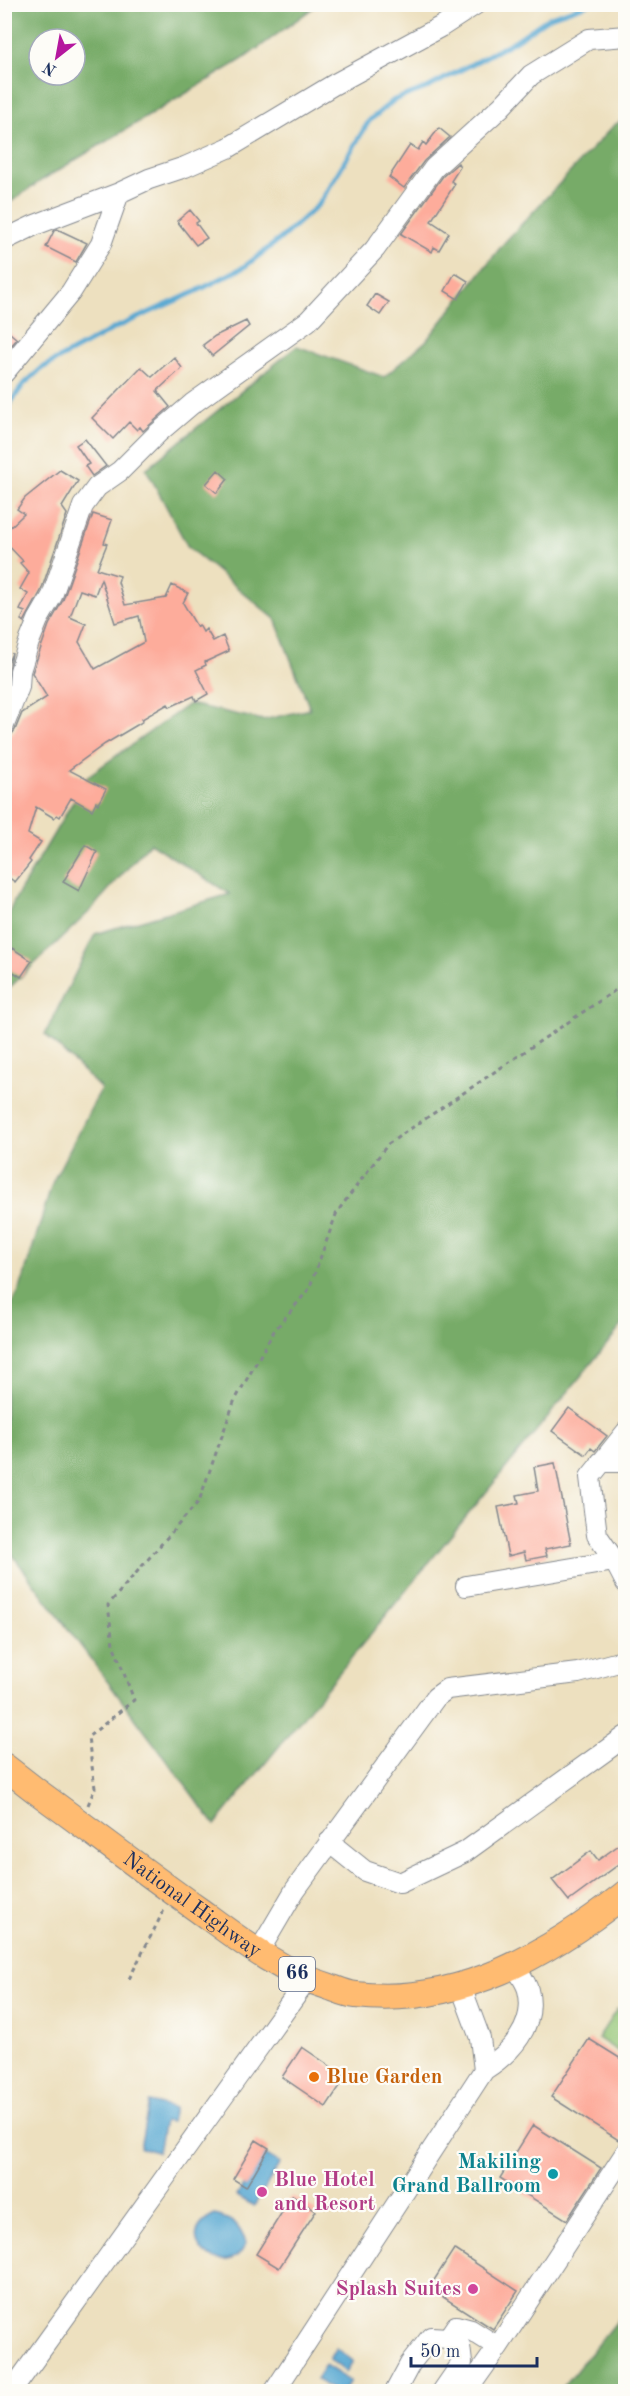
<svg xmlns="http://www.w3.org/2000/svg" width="630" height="2396" viewBox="0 0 630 2396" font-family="'Old Standard TT',serif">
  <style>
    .green { fill: #94c677; stroke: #587a6a; stroke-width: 1.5 }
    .forest { fill: #77ab68; stroke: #496d63; stroke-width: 1.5; fill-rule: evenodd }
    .water { fill: #57a7d1; stroke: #396b98; stroke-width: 1.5 }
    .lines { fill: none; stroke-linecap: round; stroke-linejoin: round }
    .stream { stroke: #57a7d1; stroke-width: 5 }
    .building { fill: #fdac9b; fill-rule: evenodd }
    .minor-casing { stroke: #84888e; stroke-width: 22 }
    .major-casing { stroke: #84888e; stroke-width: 28 }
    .path { stroke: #84888e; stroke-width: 3; stroke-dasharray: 4.5 4.5; stroke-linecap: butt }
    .minor { stroke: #fff; stroke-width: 20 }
    .major { stroke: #ffbb71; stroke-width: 26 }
    .food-dot { fill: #e8710a; stroke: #fdfcf7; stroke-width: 2 }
    .culture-dot { fill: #0f9aa8; stroke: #fdfcf7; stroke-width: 2 }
    .hotel-dot { fill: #d1479c; stroke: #fdfcf7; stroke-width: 2 }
    .labels { text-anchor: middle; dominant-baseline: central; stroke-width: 4.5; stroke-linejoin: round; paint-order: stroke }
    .shield { fill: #fdfcf7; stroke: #5f6c8c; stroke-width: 1.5 }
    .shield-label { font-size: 20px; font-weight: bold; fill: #1b2f5e }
    .street-label { font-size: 21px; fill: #1b2f5e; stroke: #fdfcf7 }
    .food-label { font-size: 21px; font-weight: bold; fill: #c56008; stroke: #fdfcf7; text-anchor: start }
    .culture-label { font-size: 21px; font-weight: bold; fill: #0d838f; stroke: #fdfcf7; text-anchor: end }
    .hotel-label { font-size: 21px; font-weight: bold; fill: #b23c85; stroke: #fdfcf7; text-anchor: start }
  </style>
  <rect width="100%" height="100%" fill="#fdfcf7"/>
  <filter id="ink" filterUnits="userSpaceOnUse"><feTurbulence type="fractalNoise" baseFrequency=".0167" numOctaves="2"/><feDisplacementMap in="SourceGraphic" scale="12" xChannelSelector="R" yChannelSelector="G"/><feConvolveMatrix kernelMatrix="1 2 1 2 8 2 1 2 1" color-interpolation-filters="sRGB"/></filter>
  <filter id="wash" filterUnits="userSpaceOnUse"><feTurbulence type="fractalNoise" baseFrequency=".008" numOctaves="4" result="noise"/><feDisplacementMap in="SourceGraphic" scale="24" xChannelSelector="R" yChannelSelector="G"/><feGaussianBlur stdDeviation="1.35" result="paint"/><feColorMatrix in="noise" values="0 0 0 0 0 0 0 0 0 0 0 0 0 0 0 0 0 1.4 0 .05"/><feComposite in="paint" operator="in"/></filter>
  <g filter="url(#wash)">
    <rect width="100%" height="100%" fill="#ede0bf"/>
    <!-- green -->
    <path class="green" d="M617,2009L625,2015V2056L598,2038Z"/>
    <!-- forest -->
    <path class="forest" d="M5,4H317V5L243,59L42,180L5,206ZM39,39H75V75H39Z
      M625,119V1322L215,1825L5,1545V1317L20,1289L53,1181L101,1089L45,1034L95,934L230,894L150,843L89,912L5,992V922L14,901L88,776L189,704L263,720L310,709L275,619L188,547L146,469L297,346L384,377L426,341L504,243L614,125Z
      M625,2310V2391H560Z"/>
    <!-- water -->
    <path class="water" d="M149,2102L174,2108L171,2122L164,2121L158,2152L140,2148Z
      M263,2153L280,2163L254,2206L237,2196Z
      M215,2215C233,2219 240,2226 246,2243C230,2286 165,2238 215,2215Z
      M336,2348L353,2361L346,2372L329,2359Z
      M325,2365L350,2381L343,2391H334L316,2379Z"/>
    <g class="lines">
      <!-- stream -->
      <path class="stream" d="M4,412L23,385L42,368L115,328L197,291L244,267L279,240L319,204L369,121L394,100L429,87L513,42L550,17L588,4"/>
    </g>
    <g id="blocks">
      <!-- building -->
      <path class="building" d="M439,128L450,137L424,161L404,188L389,177L410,145L418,150L423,142L426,145Z
        M458,163L460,167L451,181L455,184L431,221L449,233L439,250L434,247L432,252L401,234L443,176Z
        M190,210L199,221L196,223L207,238L196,245L177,221Z
        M57,229L87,243L76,262L46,247L54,231Z
        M455,273L468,281L458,299L445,291Z
        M375,294L389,302L380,315L367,306Z
        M246,321L249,326L212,356L203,345L215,336Z
        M4,328L17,339L4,354Z
        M174,357L182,368L157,391L170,407L143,431L140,427L137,430L129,422L113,439L92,418L141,367L152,377Z
        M85,439L106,466L92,476L85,466L89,464L76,445Z
        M60,470L78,481L62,507L67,514L41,591L24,622L21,620L25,612L20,610L28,594L20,589L29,573L20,563L23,561L4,541V533L24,514L17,509L25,498Z
        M218,470L228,479L217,493L206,484Z
        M93,514L112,520L104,543L107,544L97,569L120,576L118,582L125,605L166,598L172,585L188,593L183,603L197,627L199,625L203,632L206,629L213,641L223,636L229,651L205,662L206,665L196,670L208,694L196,701L194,696L170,707L168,704L142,719L143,721L137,725L105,744L69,770L106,789L98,804L96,802L92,810L71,798L60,817L57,815L54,818L36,807L28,834L41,842L29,860L31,862L15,882L4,874V737L11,735L15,730L22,713L47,697L32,673L49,625L63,600ZM101,579L115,623L139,616L144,642L95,669L79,642L86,624L70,617L80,590L95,595Z
        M12,653L7,684L4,691V672Z
        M85,845L97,852L79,891L63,882Z
        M12,948L32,961L21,977L4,966V960Z
        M569,1408L607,1436L595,1451L591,1448L586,1455L552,1431Z
        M555,1463L571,1544L545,1549L547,1556L526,1560L524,1552L508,1556L498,1507L519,1503L517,1495L538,1491L534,1467Z
        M626,1840V1859L569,1901L552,1880L591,1851L598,1860Z
        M589,2039L626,2062V2132L620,2141L551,2097Z
        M302,2047L346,2077L326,2107L282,2077Z
        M533,2125L601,2168L567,2220L500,2178Z
        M256,2140L269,2148L246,2187L233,2179Z
        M292,2196L316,2211L279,2268L256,2254Z
        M454,2249L518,2291L493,2329L429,2288Z"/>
    </g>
  </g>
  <g filter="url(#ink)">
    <use href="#blocks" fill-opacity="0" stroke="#84888e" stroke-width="1.5"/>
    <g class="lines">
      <!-- minor casing -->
      <g class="minor-casing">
        <path id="minor" d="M4,240L35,225L119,193
          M4,373L71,292L101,244L119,193L149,179L185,167L228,148L333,85L442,26L476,4
          M4,725L19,687L20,671L29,642L38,620L52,596L83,506L97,487L120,471L158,433L192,404L308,321L375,249L434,168L501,107L531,75L589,39L626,36
          M626,1432L590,1477L597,1535L614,1560L626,1583
          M601,1462H626
          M466,1586L626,1559
          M329,1842L365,1871L400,1883L465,1852L626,1736
          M258,1953L295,1890L436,1697L447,1689L578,1673L626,1660
          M461,1987L480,2038L484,2070
          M448,2338L456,2326L471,2330L498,2347
          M11,2392L307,1980
          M274,2392L484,2070C511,2053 537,2025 528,1990C526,1982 519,1973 515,1966
          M395,2392L410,2364L431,2337L448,2338L460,2346L462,2363L442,2392
          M466,2392L498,2347L626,2152"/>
      </g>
      <!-- major casing -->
      <g class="major-casing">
        <g id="major">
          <path id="s1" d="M4,1766L35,1790C90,1830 145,1872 200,1911C241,1941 281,1972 330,1987C338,1990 347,1994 356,1995C458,2007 549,1954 626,1893"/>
        </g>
      </g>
      <!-- path -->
      <path class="path" d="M88,1805L95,1788L88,1737L134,1700L113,1644L108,1605L199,1501L234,1402L274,1331L309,1289L337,1212L388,1144L626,983
        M129,1979L164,1910"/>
      <!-- minor -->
      <use href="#minor" class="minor"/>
      <!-- major -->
      <use href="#major" class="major"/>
    </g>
  </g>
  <!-- markers -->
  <circle class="food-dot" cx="314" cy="2077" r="6"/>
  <circle class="culture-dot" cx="553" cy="2174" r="6"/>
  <g class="hotel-dot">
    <circle cx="262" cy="2192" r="6"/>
    <circle cx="473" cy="2289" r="6"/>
  </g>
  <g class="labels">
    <!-- shield labels -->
    <rect class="shield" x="279" y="1957" width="36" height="34" rx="4.5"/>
    <g class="shield-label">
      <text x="297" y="1974">66</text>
    </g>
    <!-- street labels -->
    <g class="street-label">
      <text stroke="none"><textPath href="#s1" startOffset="234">National Highway</textPath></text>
    </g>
    <!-- food labels -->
    <g class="food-label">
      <text x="326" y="2077">Blue Garden</text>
    </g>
    <!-- culture labels -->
    <g class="culture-label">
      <text x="541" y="2162">Makiling<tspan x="541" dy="24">Grand Ballroom</tspan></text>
    </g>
    <!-- hotel labels -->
    <g class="hotel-label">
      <text x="274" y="2180">Blue Hotel<tspan x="274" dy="24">and Resort</tspan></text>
      <text x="461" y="2289" text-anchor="end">Splash Suites</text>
    </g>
  </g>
  <!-- margin -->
  <rect width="630" height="2396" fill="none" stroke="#fdfcf7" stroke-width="24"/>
  <!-- north arrow -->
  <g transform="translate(57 57) rotate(211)"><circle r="28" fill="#fdfcf7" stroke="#a3aaba" stroke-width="1.5"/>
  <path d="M0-4.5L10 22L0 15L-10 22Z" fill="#b5179e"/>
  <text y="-9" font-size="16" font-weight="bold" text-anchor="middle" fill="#1b2f5e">N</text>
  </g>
  <!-- scale -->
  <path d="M411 2357v9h126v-9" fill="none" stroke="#1b2f5e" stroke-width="3"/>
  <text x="420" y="2357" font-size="18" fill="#1b2f5e" stroke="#fdfcf7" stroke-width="4.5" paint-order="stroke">50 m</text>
</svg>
